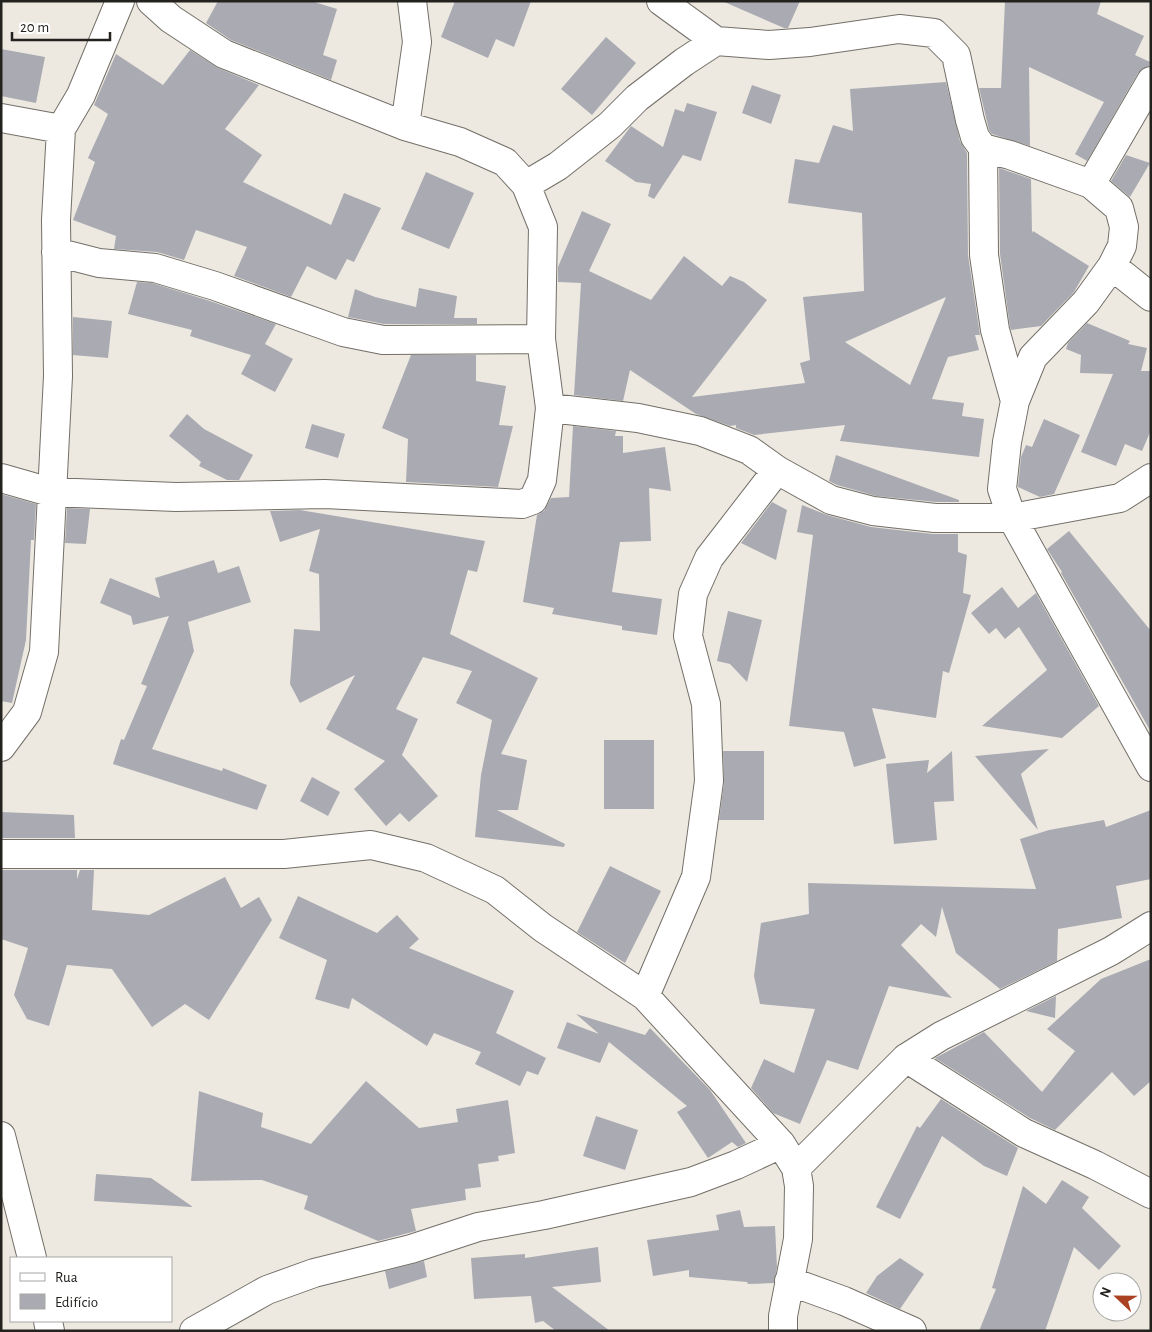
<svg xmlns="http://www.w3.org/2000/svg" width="1152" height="1332" viewBox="0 0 1152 1332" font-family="'Alegreya Sans',sans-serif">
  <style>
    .building { fill: #aaabb2; fill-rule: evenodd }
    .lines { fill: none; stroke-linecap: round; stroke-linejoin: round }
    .minor-casing { stroke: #736f68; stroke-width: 30 }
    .minor { stroke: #fff; stroke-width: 28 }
  </style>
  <rect width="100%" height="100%" fill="#ede9e1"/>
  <!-- building -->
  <path class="building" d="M218,1H311L337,9L323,55L337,60L331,80L231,40L206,23Z
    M455,1H531L514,47L496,39L488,58L441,37Z
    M722,1H800L788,28H784Z
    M1005,1H1101L1097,14L1144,36L1135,55L1150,62L1149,66L1138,73L1087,161L1075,154L1104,102L1029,67L1030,146L992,134L989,130L979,88H1001Z
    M606,37L636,63L592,115L561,89Z
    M1,49L45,57L36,103L1,96Z
    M190,50L218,68L259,85L225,129L262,155L243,182L331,225L344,193L381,208L354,262L347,259L336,280L307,266L291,297L234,276L247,247L196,230L184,260L157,252L114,249L116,236L73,220L95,162L88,158L108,114L94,105L116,54L163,85Z
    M946,82L960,141L967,153L968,255L980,335H975L979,350L948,357L932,399L964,403L962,416L984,419L979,457L840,441L845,425L754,435L736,428V425L730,426L696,414L630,370L623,401L574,395L581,283L558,282V267L582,211L611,224L589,271L651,300L684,256L722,286L730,276L744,282L767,300L692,397L805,383L800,363L810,360L803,297L864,291L862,213L788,203L795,159L819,163L833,125L853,131L850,89ZM946,297L910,385L845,342Z
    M752,85L781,95L771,124L742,113Z
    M687,103L717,112L701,161L683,155L654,199L648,196L651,184L636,182L605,161L631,126L663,147L675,109L684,112Z
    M1126,155L1150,163L1130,197L1111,181Z
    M999,168L1031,179L1032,233L1033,231L1089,266L1074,292L1041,326L1011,330L1010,327L1000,254Z
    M426,172L474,193L449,249L401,229Z
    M137,282L152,283L210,301L276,324L265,344L293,359L275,392L241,374L251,355L190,336L192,330L128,314Z
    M419,288L457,296L454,318H477V324H384L348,317L355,289L375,297L416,307Z
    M73,317L112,321L108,358L73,355Z
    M1087,323L1130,341L1128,344L1147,348L1141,371H1151V430L1142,451L1125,444L1116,466L1081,452L1113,374L1080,373L1081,355L1066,349L1068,343Z
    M411,355H476V381L506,386L499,425L513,426L498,487L406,482L408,439L382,428Z
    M187,414L204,429L253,455L239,480H227L199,466L201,462L169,436Z
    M1044,419L1080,435L1054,494L1040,497L1018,487L1021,457L1026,445L1032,447Z
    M312,424L345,434L338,458L305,448Z
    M573,426L616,431L615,436H623V453L665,447L671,491L649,488L651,541L620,542L612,592L662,599L657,635L622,630V626L552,614L554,608L523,602L537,515L544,511L551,498L569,497Z
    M836,455L959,500V502H936L876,496L837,485L829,481Z
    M1,494L36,504L34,540H31L26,640L12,703L1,701Z
    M772,502L787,510L776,560L741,543Z
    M802,505L827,515L871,527L933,534H958V552L967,555L963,593L971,595L949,673L943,671L936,718L872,708L886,758L854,767L844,732L789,726L813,535L797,532Z
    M67,508L90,509L86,544L65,543Z
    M300,510L485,541L477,572L468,570L450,634L538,678L501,754L527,760L518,810H497L565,844L564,847L475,837L481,775L492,720L456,703L472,671L423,657L396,709L418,719L402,755L438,796L409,822L400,813L386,826L354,789L385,761L326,729L355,675L300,703L290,684L294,629L320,631L319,574L309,571L320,529L280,542L270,511Z
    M1069,531L1151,631V732L1061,573L1062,572L1047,549Z
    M214,560L218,573L239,566L251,602L188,622L194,651L152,749L222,771L223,768L267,785L257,810L113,764L121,739L124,740L147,686L141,684L169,616L133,625L131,616L100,603L110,578L160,598L155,578Z
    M1002,587L1018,608L1036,593L1099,706L1062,738L982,726L1047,670L1019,627L1005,639L996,628L989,634L971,613Z
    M728,611L762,620L747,682L730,664L717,661Z
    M604,740H654V809H604Z
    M1049,749L1021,774L1038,830L975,756Z
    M723,751H764V820H719L724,783Z
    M952,751L954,801L934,802L937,840L894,844L886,764L929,760L927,773Z
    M312,777L340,792L328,816L300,801Z
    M1151,810V879L1116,886L1122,918L1058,929L1057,961L1000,989L956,953L942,907L936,937L921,924L901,945L952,998L889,986L858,1070L827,1060L800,1124L773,1113L751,1088L764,1059L794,1073L815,1009L760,1004L754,976L761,923L809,914L808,883L1036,889L1020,839L1049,830L1104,820L1106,827Z
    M1,812L74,815L75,838H1Z
    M610,866L661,891L625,963L577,932Z
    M1,870H77V879L80,870H94L92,910L149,915L225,877L241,908L259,897L272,920L209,1020L185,1004L152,1027L112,969L67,965L49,1026L27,1019L14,995L28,948L1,939Z
    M298,896L377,933L397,915L419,939L409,948L514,991L496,1033L546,1058L538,1075L527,1071L520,1086L475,1064L481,1052L434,1033L427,1046L352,998L349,1009L315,999L327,960L279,938Z
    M1151,959V1081L1134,1096L1112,1072L1055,1130L1030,1118L935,1058L984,1032L1042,1092L1075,1051L1047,1029L1101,979Z
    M1056,996L1055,1018L1026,1011Z
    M576,1014L645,1035L650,1028L710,1090L746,1143L738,1147L732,1142L708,1158L677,1112L687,1106L609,1042L600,1063L557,1048L567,1022L599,1034Z
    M366,1081L419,1128L458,1122L456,1109L508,1100L515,1153L498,1156L499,1161L478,1164L481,1187L465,1189L466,1200L411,1209L416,1231L378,1241L304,1209L308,1196L262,1180L191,1181L199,1091L263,1113L261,1127L311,1144Z
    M941,1099L1018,1148L1007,1176L984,1166L942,1136L900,1219L876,1207L917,1126L920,1128Z
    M596,1116L638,1130L625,1170L583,1156Z
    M96,1174L151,1178L193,1207L94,1201Z
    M1062,1180L1089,1197L1082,1208L1121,1246L1099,1270L1074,1247L1045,1331H979L996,1289L992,1288L1023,1186L1046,1204Z
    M740,1210L744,1227L775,1226L777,1267L774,1283L748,1284L747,1282L689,1277V1270L653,1276L647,1240L719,1230L716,1215Z
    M598,1247L601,1282L552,1287L610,1331H556L543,1321L535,1323L531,1296L474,1299L471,1258L525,1254V1258Z
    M900,1258L924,1274L900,1309L866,1293L877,1276Z
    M424,1261L427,1277L389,1289L385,1271Z"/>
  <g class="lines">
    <!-- minor casing -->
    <g class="minor-casing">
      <path id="minor" d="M661,1L716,41
        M1,118L61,129L81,95L120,1
        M405,126L417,42L412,1
        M983,148L984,255L995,330L1015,401
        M1091,184L1151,81
        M526,185L558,166L610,125L637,98L684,62L716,41L769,45L810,42L899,29L934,33L956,55L970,120L975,137L983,148L1010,155L1091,184L1119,208L1124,227L1122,246L1112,266L1086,302L1033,357L1015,401L1007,442L1002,489L1012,518L1151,767
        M56,252L99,263L155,268L215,286L343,332L383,340L541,339
        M1112,266L1151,297
        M550,408L638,418L700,431L749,450L777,470L831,500L873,511L935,518H1012L1120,498L1151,478
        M1,478L50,492L176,497L325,494L522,504L533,500L542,480L550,408L541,339L543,227L526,185L505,162L460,142L405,126L224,54L171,19L151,1
        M1,747L27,712L44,652L58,376L56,220L61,129
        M1,854H284L371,845L426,858L495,890L543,928L645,996L781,1144L796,1168L799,1186L798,1239L783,1316V1331
        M645,996L696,877L709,781L706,704L688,636L693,594L709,558L777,470
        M906,1058L1024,1133L1095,1165L1151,1194
        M1,1136L32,1258
        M796,1168L906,1058L941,1036L1111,951L1151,926
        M789,1281L844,1301L912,1331
        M48,1321L50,1331
        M194,1331L267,1290L314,1273L411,1249L478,1227L544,1215L691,1182L736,1165L781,1144"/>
    </g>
    <!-- minor -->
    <use href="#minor" class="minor"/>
  </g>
  <!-- border -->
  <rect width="1152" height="1332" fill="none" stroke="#24221f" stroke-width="5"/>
  <!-- legend -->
  <rect x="10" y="1257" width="162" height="65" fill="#ffffff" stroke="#a7a7a5"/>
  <rect x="20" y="1273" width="25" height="8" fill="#ffffff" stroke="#a7a7a5"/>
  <text x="55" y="1282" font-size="15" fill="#24221f">Rua</text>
  <rect x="20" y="1294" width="25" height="15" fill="#aaabb2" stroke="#a7a7a5"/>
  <text x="55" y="1307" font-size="15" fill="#24221f">Edifício</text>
  <!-- north arrow -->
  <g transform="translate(1117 1297) rotate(292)"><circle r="24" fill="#ffffff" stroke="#a7a7a5"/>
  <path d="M0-4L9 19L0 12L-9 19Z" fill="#aa4222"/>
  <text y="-8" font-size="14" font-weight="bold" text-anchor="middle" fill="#24221f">N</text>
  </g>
  <!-- scale -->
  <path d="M12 32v8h98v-8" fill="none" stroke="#24221f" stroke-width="2.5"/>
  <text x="20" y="32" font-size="15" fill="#24221f" stroke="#ffffff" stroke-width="4" paint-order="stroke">20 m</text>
</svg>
